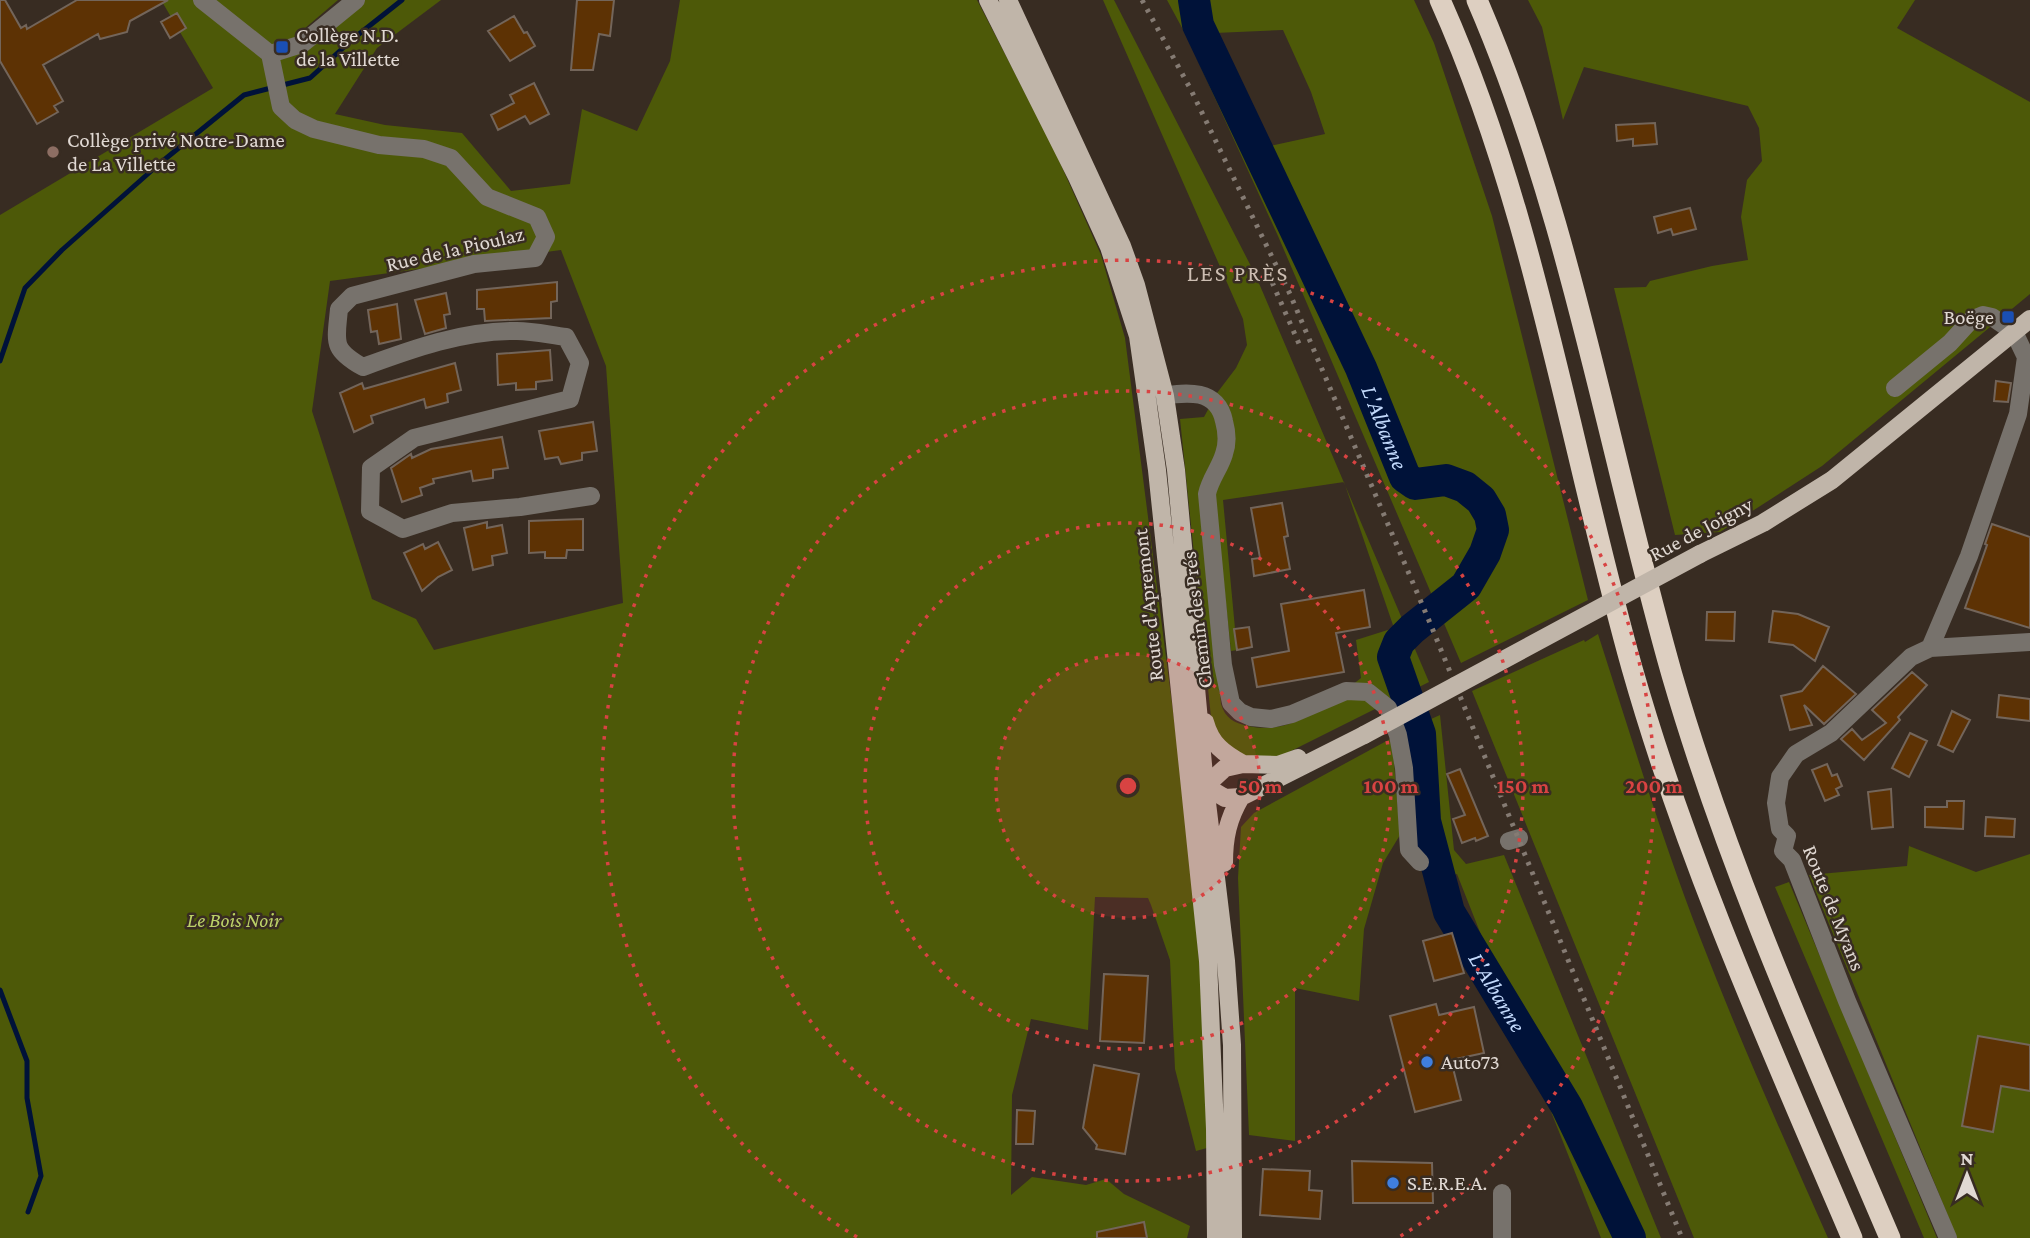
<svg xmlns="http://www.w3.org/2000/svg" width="2030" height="1238" viewBox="0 0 2030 1238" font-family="'Crimson Pro',serif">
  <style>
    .green { fill: #4d5908; fill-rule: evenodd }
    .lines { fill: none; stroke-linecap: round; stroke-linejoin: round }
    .stream { stroke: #001239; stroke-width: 5 }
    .river { stroke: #001239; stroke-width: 32 }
    .building { fill: #5d3204; stroke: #73655a; stroke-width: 2 }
    .minor { stroke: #77726c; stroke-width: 18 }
    .major { stroke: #c0b5a9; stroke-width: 18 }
    .highway { stroke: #ddcfc1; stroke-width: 21 }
    .rail { stroke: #857b73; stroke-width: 5; stroke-dasharray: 3.5 7; stroke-linecap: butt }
    .major-bridge { stroke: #c0b5a9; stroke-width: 18 }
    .ring { fill: none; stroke: #d84342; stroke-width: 3.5; stroke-dasharray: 3.5 7 }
    .transit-dot { fill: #1a4fb4; stroke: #382c22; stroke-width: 2.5 }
    .education-dot { fill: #8d6e63; stroke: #382c22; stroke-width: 2.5 }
    .shop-dot { fill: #3f7fe0; stroke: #382c22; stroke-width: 2.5 }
    .labels { text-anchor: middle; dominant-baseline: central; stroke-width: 5; stroke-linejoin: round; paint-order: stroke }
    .poi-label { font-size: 21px; fill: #e1d9d3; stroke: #382c22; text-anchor: start }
    .street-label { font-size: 21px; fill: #e1d9d3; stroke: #382c22 }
    .park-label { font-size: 21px; font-style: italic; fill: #bcd168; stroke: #382c22 }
    .neighbourhood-label { font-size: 23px; letter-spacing: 2px; fill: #cdbeb2; stroke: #382c22 }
    .water-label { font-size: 23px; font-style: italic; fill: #c2d9fb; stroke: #382c22 }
    .centre { fill: #d84342; stroke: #382c22; stroke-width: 3.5 }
    .ring-label { font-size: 21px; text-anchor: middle; font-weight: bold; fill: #d84342; stroke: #382c22; stroke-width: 5; stroke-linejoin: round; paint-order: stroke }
  </style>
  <rect width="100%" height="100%" fill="#382c22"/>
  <!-- green -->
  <path class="green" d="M161,0H338L297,35L352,0H441L377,48L335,114L385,125L462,133L511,191L570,184L582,109L637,131L670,61L680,0H977L1053,147L1101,255L1125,338L1188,828L1202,997L1207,1140V1148L1196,1151L1175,1069L1170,960L1151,905L1148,898L1095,897L1088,1030L1031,1019L1012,1095L1011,1195L1032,1177L1086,1185L1106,1179L1124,1194L1190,1226L1187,1238H1147L1144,1222L1106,1230L1108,1238H0V215L213,88ZM561,250L606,366L623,603L434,650L416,619L372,599L312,411L330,281Z
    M1103,0H1114L1255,274L1429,682L1279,757L1254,761L1224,744L1211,717L1180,419L1204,417L1217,393L1236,368L1247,345L1243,319ZM1344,482L1394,628L1356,640L1361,678C1329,703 1293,736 1248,726C1234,723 1225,718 1221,704L1200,503L1215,501L1231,651L1237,650L1223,500Z
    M1167,0H1414L1434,43L1492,216L1588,600L1461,663L1278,236L1187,37ZM1283,30L1311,92L1325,134L1270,146L1215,33Z
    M1528,0H1915L1897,28L2030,102V294L1822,466L1720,532L1675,535L1614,288L1646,287L1650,281L1712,266L1748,260L1741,217L1747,180L1762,161L1759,128L1748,106L1584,67L1563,120L1542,27Z
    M1598,634C1631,736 1662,840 1701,940C1740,1041 1784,1139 1828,1238H1694L1472,691L1584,640L1585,642Z
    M1440,715L1454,850L1466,864L1504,855L1661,1238H1601L1457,874L1427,884L1411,829L1402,732Z
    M1392,738L1400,835L1383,863L1364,929L1359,1001L1295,988V1141L1249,1135L1238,878L1241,827L1254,813Z
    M1909,846L1976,872L2030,854V1238H1957L1809,875L1907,866Z
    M1789,882L1937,1238H1924L1775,887Z"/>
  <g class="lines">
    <!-- stream -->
    <path class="stream" d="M0,361L25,288L62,250L159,164L244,95L310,78L354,38L402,0
      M0,990L27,1061V1098L41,1176L28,1212"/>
    <!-- river -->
    <path class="river" id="s1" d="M1194,0L1198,25L1361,368L1405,477L1415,484L1446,480L1465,487L1481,500L1490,515L1493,530L1485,553L1466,586L1412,629L1399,642L1393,657L1420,734L1425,821L1449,912L1567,1107L1630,1238"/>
  </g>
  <!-- building -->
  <path class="building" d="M0,0H5L21,28L26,25L27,29L77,0H168L130,21L127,32L100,39L98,34L43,65L63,101L54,106L58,112L37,124L0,61Z
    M577,0H614L610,36L599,34L593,70H571Z
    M177,13L186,28L170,38L161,22Z
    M514,16L524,33L527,32L535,46L510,61L488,31Z
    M534,83L549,114L530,124L525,116L498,130L491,115L514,103L510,95Z
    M1655,123L1657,144L1633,146V139L1617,141L1616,125Z
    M1690,208L1696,229L1673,235L1671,229L1658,233L1654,217Z
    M557,282V301L551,302V318L485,321L484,309H477V290Z
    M446,293L450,314L444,315L446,328L425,334L415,300Z
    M397,304L401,339L379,344L377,331L371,332L368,310Z
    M550,350L552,380L536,382V389L516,390V383L498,385L497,354Z
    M455,363L461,390L447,394L448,402L426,408L424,399L386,411L371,416L373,423L354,432L340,393L362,383L364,389Z
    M1996,381L2011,383L2008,402L1994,401Z
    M593,422L597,451L582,453V460L561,464L558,457L545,459L539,431Z
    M502,437L508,468L493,470V478L473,481L471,471L433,479L434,483L420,488L422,495L402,502L391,468L411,454L412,458L431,449Z
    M1282,503L1288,536L1284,537L1290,569L1254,576L1252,559L1260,558L1251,508Z
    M583,519V550H567L566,558H545V552L529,553V521Z
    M487,522V528L502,525L507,553L492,556L493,565L473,570L464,528Z
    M1992,524L2030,537V628L1965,608L1987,545L1985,544Z
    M438,542L452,570L438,577L422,591L404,553L423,544L425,549Z
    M1364,590L1370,627L1336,633L1344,672L1257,687L1252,658L1289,651L1281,604Z
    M1773,611L1798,614L1829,627L1815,661L1793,645L1769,642Z
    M1707,612H1735L1734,641L1706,640Z
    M1249,627L1252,647L1237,650L1234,629Z
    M1823,666L1856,694L1824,724L1804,705L1812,725L1790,730L1781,696L1802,691Z
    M1912,672L1927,685L1898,717L1900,720L1864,760L1841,739L1852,729L1862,740L1886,723L1872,710Z
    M1999,695L2030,699V721L1997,717Z
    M1952,711L1970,720L1953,752L1938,745Z
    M1910,733L1927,741L1909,777L1892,768Z
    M1827,764L1832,776L1837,774L1842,786L1836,789L1839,795L1825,801L1812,770Z
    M1460,769L1488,836L1476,841L1475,838L1462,843L1453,819L1465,815L1447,774Z
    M1891,789L1893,827L1872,829L1868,792Z
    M1947,801H1964L1963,829L1925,827V807H1947Z
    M1986,817L2015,819L2014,837L1985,836Z
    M1452,933L1464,973L1434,981L1423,941Z
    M1104,974L1148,976L1144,1043L1100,1041Z
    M1436,1004L1439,1015L1474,1007L1484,1053L1451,1060L1461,1100L1415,1112L1390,1016Z
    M1978,1036L2030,1045V1091L2001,1086L1993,1132L1962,1126Z
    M1094,1065L1139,1074L1125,1154L1096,1149L1097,1145L1083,1128Z
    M1017,1110L1035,1111L1033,1144H1016Z
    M1352,1161L1432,1163L1433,1203H1353Z
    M1263,1169L1310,1171L1309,1190L1322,1191L1320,1219L1260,1215Z
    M1144,1222L1147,1238H1097V1232Z"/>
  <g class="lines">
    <!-- minor -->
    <path class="minor" d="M202,0L270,54
      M270,54L281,107L295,120L314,129L379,145L424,149L451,158L487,197L537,217L546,237L535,258L474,264L352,296L339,309C336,342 331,349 363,367C412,349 464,330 517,331C533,331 550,335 566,337L580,363L570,399L414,438L371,468L370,511L403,529L452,513L520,507L591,496
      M270,54L302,44L356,0
      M1895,388L1950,343L1971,320L1983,315L1992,317L2014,332L2026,357L2018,414L1969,556L1930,648
      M1151,397C1179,394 1216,384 1224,421C1227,432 1228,443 1224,454C1220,468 1210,479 1207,494L1223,665L1231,703L1240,712L1251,717L1271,719L1292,714L1346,691L1368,692L1388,708L1398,735L1404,768L1409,850L1420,862
      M1509,841L1519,838
      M1502,1238V1193
      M1948,1238L1847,1001L1792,860L1783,851L1787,836L1780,829L1776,803L1780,777L1796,754L1831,733L1911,657L1930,648L2030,642"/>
    <!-- major -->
    <path class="major" d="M988,0L1077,177L1109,247L1138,336L1157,470L1208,961L1215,1129L1216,1238
      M1008,0L1122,246L1136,285L1165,396L1176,470L1205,786L1226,961L1232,1045L1233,1238
      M1700,554L1763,523L1832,480L2030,319
      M1205,722C1211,744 1223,753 1243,764
      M1200,783L1225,798L1241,797L1364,735
      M1200,791L1225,768L1243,764L1278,765L1298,758
      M1224,863C1224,837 1228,819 1241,797"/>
    <!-- highway -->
    <path class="highway" d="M1440,0C1534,209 1570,447 1632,668C1687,862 1773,1053 1852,1238
      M1477,0C1570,215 1608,450 1672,675C1728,868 1811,1053 1890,1238"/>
    <!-- rail -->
    <path class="rail" d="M1142,0L1191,90L1290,294L1430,623L1682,1238
      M1268,273L1300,346"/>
    <!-- major-bridge -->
    <path class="major-bridge" d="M1364,735L1700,554"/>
  </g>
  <!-- distance rings -->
  <circle cx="1128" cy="786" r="132" fill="#d84342" fill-opacity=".12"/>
  <g class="ring">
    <circle cx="1128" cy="786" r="132"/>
    <circle cx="1128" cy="786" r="263"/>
    <circle cx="1128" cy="786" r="395"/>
    <path d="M857 1237A526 526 0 1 1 1399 1237"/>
  </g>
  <!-- markers -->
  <g class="transit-dot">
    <rect x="275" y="40" width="14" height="14" rx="3.5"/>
    <rect x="2001" y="310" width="14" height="14" rx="3.5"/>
  </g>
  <circle class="education-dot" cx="53" cy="152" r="7"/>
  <g class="shop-dot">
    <circle cx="1427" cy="1062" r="7"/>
    <circle cx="1393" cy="1183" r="7"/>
  </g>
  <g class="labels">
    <!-- poi labels -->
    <g class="poi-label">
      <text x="296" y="35">Collège N.D.<tspan x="296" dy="24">de la Villette</tspan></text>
      <text x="67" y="140">Collège privé Notre-Dame<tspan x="67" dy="24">de La Villette</tspan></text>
      <text x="1994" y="317" text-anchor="end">Boëge</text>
      <text x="1441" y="1062">Auto73</text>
      <text x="1407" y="1183">S.E.R.E.A.</text>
    </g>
    <!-- street labels -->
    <g class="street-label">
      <text transform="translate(455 249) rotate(-13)">Rue de la Pioulaz</text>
      <text transform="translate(1701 529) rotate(-28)">Rue de Joigny</text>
      <text transform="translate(1148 605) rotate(-96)">Route d'Apremont</text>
      <text transform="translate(1197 620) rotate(-97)">Chemin des Prés</text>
      <text transform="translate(1834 908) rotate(68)">Route de Myans</text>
    </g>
    <!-- park labels -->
    <g class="park-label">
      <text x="234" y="920">Le Bois Noir</text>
    </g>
    <!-- neighbourhood labels -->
    <g class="neighbourhood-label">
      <text x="1238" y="273">LES PRÈS</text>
    </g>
    <!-- water labels -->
    <g class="water-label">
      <text stroke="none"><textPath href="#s1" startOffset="469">L'Albanne</textPath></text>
      <text stroke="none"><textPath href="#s1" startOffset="1162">L'Albanne</textPath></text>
    </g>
  </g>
  <circle cx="1128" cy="786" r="10" class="centre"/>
  <g class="ring-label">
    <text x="1260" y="793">50 m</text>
    <text x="1391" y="793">100 m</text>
    <text x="1523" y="793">150 m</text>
    <text x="1654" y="793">200 m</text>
  </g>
  <!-- north arrow -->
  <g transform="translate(1967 1175)" stroke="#382c22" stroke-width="5" paint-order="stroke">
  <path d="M0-5L12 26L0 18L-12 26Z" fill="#e1d9d3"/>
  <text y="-10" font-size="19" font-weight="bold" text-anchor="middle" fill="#e1d9d3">N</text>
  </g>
</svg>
